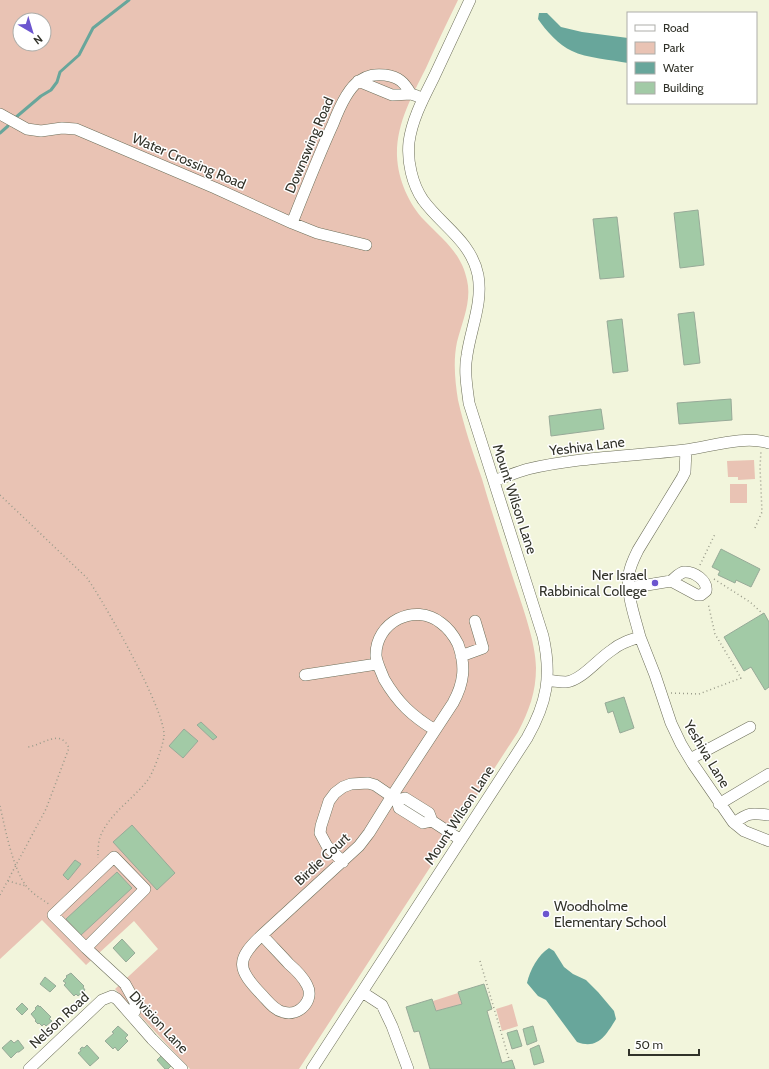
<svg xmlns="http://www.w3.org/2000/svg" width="769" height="1069" viewBox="0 0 769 1069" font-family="Cabin,sans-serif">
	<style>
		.green { fill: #e9c3b4; fill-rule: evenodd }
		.water { fill: #68a69b }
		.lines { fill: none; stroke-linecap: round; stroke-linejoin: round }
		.stream { stroke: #68a69b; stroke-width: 3 }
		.building { fill: #a2caa6; stroke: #97aa98 }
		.minor-casing { stroke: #6d6f5a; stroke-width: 12 }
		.path { stroke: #999b8a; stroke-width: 1.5; stroke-dasharray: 1 3; stroke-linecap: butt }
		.minor { stroke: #fff; stroke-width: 11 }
		.poi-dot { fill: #6c55cf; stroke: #fff; stroke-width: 1.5 }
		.labels { text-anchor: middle; stroke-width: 3; stroke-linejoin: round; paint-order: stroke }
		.street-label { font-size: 14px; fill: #313229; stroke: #fff }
		.poi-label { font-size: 14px; fill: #313229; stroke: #fff; text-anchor: end }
	</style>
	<rect width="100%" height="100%" fill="#f2f5dc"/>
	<path class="green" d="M0,0H458C447,23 436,45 426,68C412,96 396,124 397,156C398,180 409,204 424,220C443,240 461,252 467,280C472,301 462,322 457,342C453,361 455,381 458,400C464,427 473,453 482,479C492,513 503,547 514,581C522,605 536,643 536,668C536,692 529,711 518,732L299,1069H190L115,989L158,949L134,921L86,965L42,920L0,959ZM20,20H44V44H20Z
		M754,460L755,479L738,480V477H728L727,461Z
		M730,484H747V503H730Z
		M458,993L462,1004L436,1011L433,1001Z
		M512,1004L518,1026L502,1031L496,1009Z"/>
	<path class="water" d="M539,13H547L561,27L582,32L628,38V63C612,60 586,58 572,51C559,45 546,31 538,19Z
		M549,948L554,951L564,967L573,974L586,980L598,992L614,1011L616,1019C606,1035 598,1050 577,1042L546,1000L538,996L527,983C530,970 538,955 549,948Z"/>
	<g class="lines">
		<path class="stream" d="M15,118L41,96L51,90L57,82L60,72L79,55L93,28L129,0
			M0,133L8,126"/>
	</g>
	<path class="building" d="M698,210L704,265L680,268L674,213Z
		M617,217L624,277L600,279L593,219Z
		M694,312L700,363L684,365L678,314Z
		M622,319L628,371L613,373L607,321Z
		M731,399L732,420L679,424L677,403Z
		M601,409L604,429L551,436L549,416Z
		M721,549L760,569L751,587L736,580L735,583L718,575L720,571L712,567Z
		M764,613L769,622V687L765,690L751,667L744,671L724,637Z
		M624,697L634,728L620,733L613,711L608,713L605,703Z
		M201,722L217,737L213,740L197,725Z
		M184,729L198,741L183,758L169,746Z
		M132,825L175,873L157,890L113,842Z
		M75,860L81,864L68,880L63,875Z
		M117,872L132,888L81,935L66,919Z
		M122,939L135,953L126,962L113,948Z
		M71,973L84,986L83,987L85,990L78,996L76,994L74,996L64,985L66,983L63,981L67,977L66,976Z
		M45,977L56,986L50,992L40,984Z
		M484,984L492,1009L487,1011L502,1063L512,1060L515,1069H430L419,1031L414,1032L406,1007L432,999L436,1011L462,1004L458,992Z
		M22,1003L28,1009L22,1015L16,1009Z
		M38,1005L39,1007L40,1006L51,1017L49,1019L52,1021L46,1026L44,1024L42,1026L39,1023L38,1024L35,1021L36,1020L31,1014L36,1009L35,1008Z
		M118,1026L128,1035L125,1038L128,1041L118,1051L115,1047L113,1049L105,1041L114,1033L112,1032Z
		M533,1026L537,1041L527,1045L523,1029Z
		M517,1030L522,1046L512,1049L507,1033Z
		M11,1040L14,1043L18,1040L24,1048L19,1052H17L11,1058L2,1048Z
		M87,1045L99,1058L90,1066L78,1053L81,1051L80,1049L82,1047L84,1048Z
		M539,1045L544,1062L534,1065L530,1049Z
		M162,1055L172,1065L168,1069H165L157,1060Z"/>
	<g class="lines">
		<g class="minor-casing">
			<path id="minor" d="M358,81L392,95L411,94L417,96
				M0,114L27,129L41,131L62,128L76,129L215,188L292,223L317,233L366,245
				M292,223C305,190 318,157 333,124C338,111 347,89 359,81C368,75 375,74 385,75C399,77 404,82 411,94
				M494,481C505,477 517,472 528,469C579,457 633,456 685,450C710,447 744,435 769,443
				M629,588L671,581L697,595H701L706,591C708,581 694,571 684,572C679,573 675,578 671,581
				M640,637L655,675L671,723L681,744L693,764L733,822L744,831L769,841
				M461,656L483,648L475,621
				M305,675L377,664
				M547,680C553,681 560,682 566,682C581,681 599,658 612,650C620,643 630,640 640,637C635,617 626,594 629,574C630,566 634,558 638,550L682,478L685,472L686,450
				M690,759L750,727
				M397,800L405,798L429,813L432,821L461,840
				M719,804L769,774
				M734,823C749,812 751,813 769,815
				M343,862L327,846L320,833L321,826L329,801L335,793L343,787L351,784L368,783L375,785L397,800L399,808L423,823L432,821
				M262,935C271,945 280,954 289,964C296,970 303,977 307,985C315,1000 299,1017 283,1012C274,1010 268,1001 262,995C237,969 235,960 262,935L359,846L369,833L392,796L453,703C464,683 466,666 458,644C454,636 448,628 441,623C415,602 375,622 376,656C377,664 381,671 384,679C398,703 412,716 435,730
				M86,948L145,889L114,857L53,915L86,948L125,984L135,1002V1011L132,1016
				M362,992L382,1005L392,1026L408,1069
				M29,1069L102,1000L112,996L117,999L152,1039L182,1069
				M312,1069L527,738C547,703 552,676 543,636L469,403C467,387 464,371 467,355C471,328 483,302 478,275C471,241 442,226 423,200C412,184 407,161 409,142C412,119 424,97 434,77C446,51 458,26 470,0"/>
		</g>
		<path class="path" d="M0,495L87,578C104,602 166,711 164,736C163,746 153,774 147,781C132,800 109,814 100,837C98,843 98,852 98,858
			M755,528L762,512L760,467L761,451
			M700,565L715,534
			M714,579L750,602L763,614
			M671,693L699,694L741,678L715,634L708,603
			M0,806C5,828 13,870 27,887C33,894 41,899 49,904
			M8,881L26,886
			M0,895L46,809L69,748C60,728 43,745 28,747
			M480,961L509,1059"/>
		<use href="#minor" class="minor"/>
	</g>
	<g class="poi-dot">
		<circle cx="655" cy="583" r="4"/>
		<circle cx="546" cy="914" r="4"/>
	</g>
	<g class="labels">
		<g class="street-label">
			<text transform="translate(309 145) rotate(-67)" y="5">Downswing Road</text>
			<text transform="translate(189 161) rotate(23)" y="5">Water Crossing Road</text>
			<text transform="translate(587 446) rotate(-7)" y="5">Yeshiva Lane</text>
			<text transform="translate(515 499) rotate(72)" y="5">Mount Wilson Lane</text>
			<text transform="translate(707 754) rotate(59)" y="5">Yeshiva Lane</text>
			<text transform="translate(459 815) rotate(-57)" y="5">Mount Wilson Lane</text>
			<text transform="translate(322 859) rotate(-43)" y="5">Birdie Court</text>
			<text transform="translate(59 1020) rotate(-43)" y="5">Nelson Road</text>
			<text transform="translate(159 1022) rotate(47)" y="5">Division Lane</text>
		</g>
		<g class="poi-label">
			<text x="647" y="580">Ner Israel<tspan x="647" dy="16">Rabbinical College</tspan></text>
			<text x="554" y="911" text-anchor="start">Woodholme<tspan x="554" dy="16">Elementary School</tspan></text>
		</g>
	</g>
	<rect x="627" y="12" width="130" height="92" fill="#ffffff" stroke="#adada9"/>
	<rect x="635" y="25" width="20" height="6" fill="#ffffff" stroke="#adada9"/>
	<text x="663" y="32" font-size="12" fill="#313229">Road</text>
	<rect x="635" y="42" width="20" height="12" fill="#e9c3b4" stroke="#adada9"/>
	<text x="663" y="52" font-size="12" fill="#313229">Park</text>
	<rect x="635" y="62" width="20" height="12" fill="#68a69b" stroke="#adada9"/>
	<text x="663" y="72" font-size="12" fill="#313229">Water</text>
	<rect x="635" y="82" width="20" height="12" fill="#a2caa6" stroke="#adada9"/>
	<text x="663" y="92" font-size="12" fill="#313229">Building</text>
	<g transform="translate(32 32) rotate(142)"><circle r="19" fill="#ffffff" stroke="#adada9"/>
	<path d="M0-3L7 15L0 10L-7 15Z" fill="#6c55cf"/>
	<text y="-6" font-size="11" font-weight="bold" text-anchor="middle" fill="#313229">N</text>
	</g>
	<path d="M629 1049v6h70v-6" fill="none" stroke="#313229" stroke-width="2"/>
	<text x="635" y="1049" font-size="12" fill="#313229" stroke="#ffffff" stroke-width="3" paint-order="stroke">50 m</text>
</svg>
